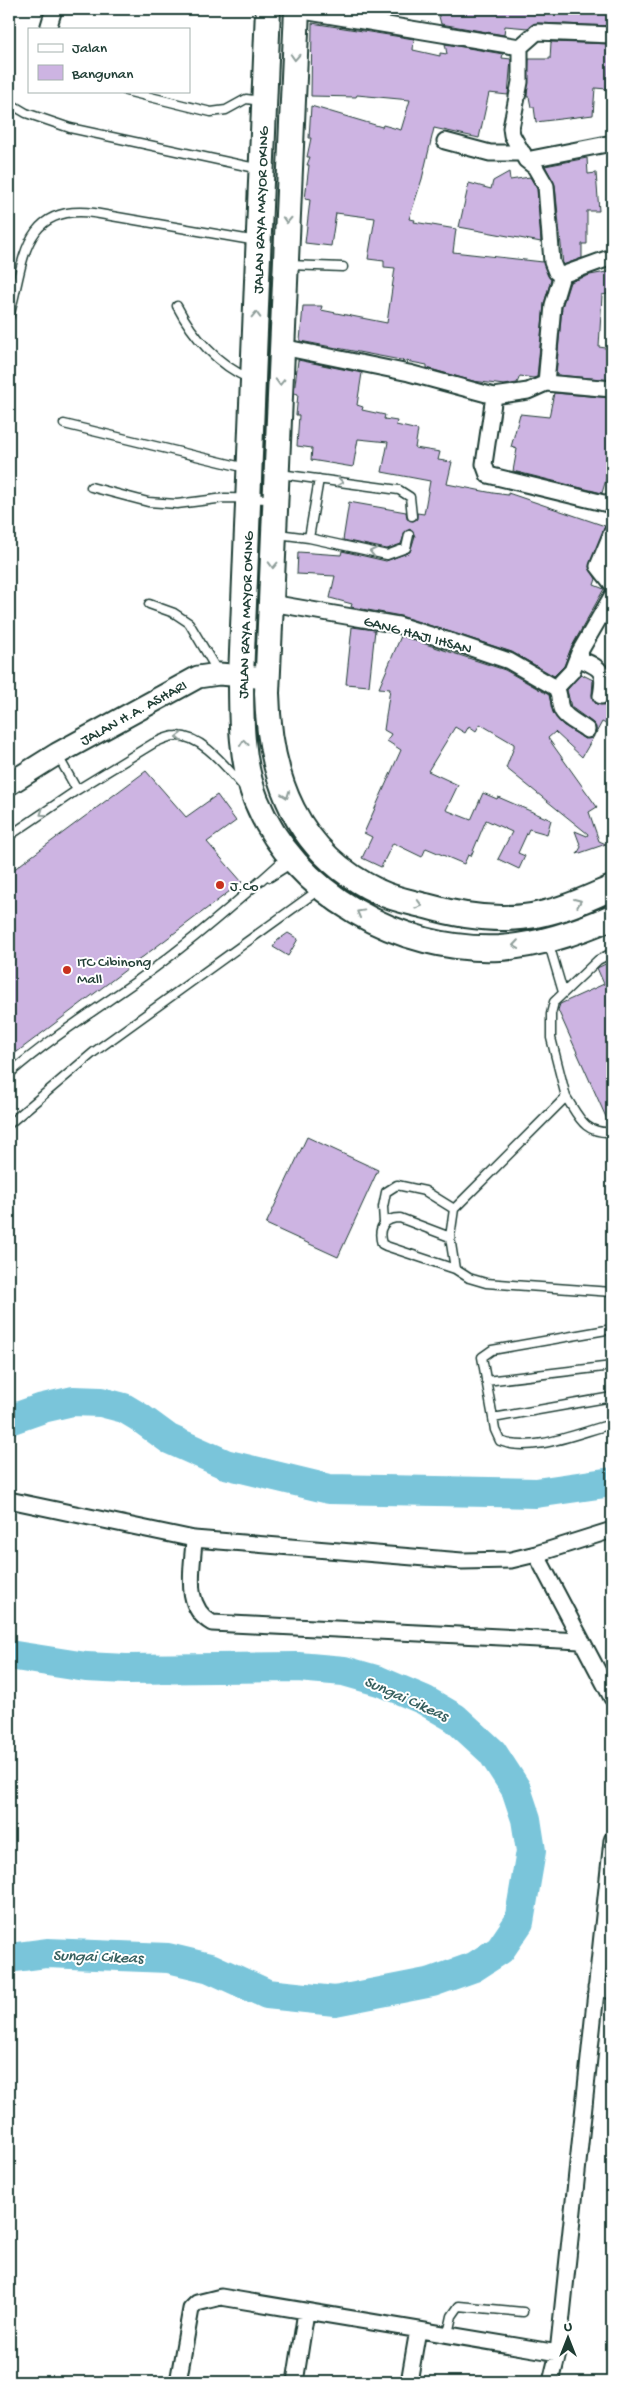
<svg xmlns="http://www.w3.org/2000/svg" width="621" height="2391" viewBox="0 0 621 2391" font-family="'Gochi Hand',sans-serif">
	<style>
		.lines { fill: none; stroke-linecap: round; stroke-linejoin: round }
		.river { stroke: #7ac5da; stroke-width: 30 }
		.building { fill: #cdb4e2; stroke: #1f3d34 }
		.lane-casing { stroke: #1f3d34; stroke-width: 11 }
		.street-casing { stroke: #1f3d34; stroke-width: 19 }
		.secondary-casing { stroke: #1f3d34; stroke-width: 25 }
		.primary-casing { stroke: #1f3d34; stroke-width: 28 }
		.lane { stroke: #fff; stroke-width: 8 }
		.street { stroke: #fff; stroke-width: 15 }
		.secondary { stroke: #fff; stroke-width: 21 }
		.primary { stroke: #fff; stroke-width: 24 }
		.oneway { stroke: #8f9e9a }
		.poi-dot { fill: #c8321e; stroke: #fff; stroke-width: 2 }
		.labels { text-anchor: middle; stroke-width: 4; stroke-linejoin: round; paint-order: stroke }
		.street-label { font-size: 15px; fill: #1f3d34; stroke: #fff }
		.poi-label { font-size: 15px; fill: #1f3d34; stroke: #fff; text-anchor: start }
		.water-label { font-size: 16px; font-style: italic; fill: #365f5e; stroke: #fff }
	</style>
	<rect width="100%" height="100%" fill="#fff"/>
	<filter id="ink" filterUnits="userSpaceOnUse"><feTurbulence type="fractalNoise" baseFrequency=".02" numOctaves="2"/><feDisplacementMap in="SourceGraphic" scale="10" xChannelSelector="R" yChannelSelector="G"/><feConvolveMatrix kernelMatrix="1 2 1 2 8 2 1 2 1" color-interpolation-filters="sRGB"/></filter>
	<g filter="url(#ink)">
		<g class="lines">
			<path class="river" d="M9,1420L43,1408L73,1401L101,1402L124,1408L139,1417L169,1439L225,1464L329,1489L536,1493L612,1482
				M9,1655L86,1667L126,1669L298,1667L344,1671L379,1681L424,1700L455,1718L492,1752L516,1789L526,1819L531,1851L519,1922L500,1950L474,1967L432,1982L335,2001L267,1994L210,1968L168,1958L47,1953L9,1958"/>
		</g>
		<path class="building" d="M437,9H571L612,12V26L537,23L528,28L505,26L504,35L441,24Z
			M312,23L414,39L413,50L440,56V53L447,54L445,44L503,54L502,58L511,59L508,95L489,93L479,138L434,128L422,179L409,219L415,220L414,222L456,229L453,252L543,262L551,280L544,304L537,377L533,378L520,376L517,383L504,385L473,381L427,368V365L300,341L303,306H322L321,310L387,323L395,268L384,267V261L368,259L375,218L336,213L331,246L305,243L310,200L305,199L309,165H307L310,157H307L311,138H309L311,106L382,127L383,125L401,130L410,100L357,95L356,97L311,96Z
			M551,42L612,44V60L610,61L607,89L595,88L593,115L536,122L534,107H531L529,97H527L529,59H550Z
			M587,158L588,174L596,173L599,211H587V244H582V258L563,265L555,185L545,166Z
			M509,172L510,180L530,177L537,189L541,242L459,227L469,183L491,189L493,181Z
			M612,271V293L602,295L599,347L612,349V380L556,375L562,307L570,282L590,275Z
			M298,360L362,373L357,405L363,407L362,410L385,415L384,419L397,421L396,425L418,430L415,448L440,452L438,460L452,462L447,484L493,493L508,495V493L605,526L589,567L596,579L594,585L604,589L571,648L564,666L554,676L512,652L401,616L351,607L352,604L330,598L335,576L297,574L298,552L341,555L342,551L386,561L410,552L415,536L410,529L405,532L401,544L387,549L343,540L349,502L406,512L407,519L413,521L417,519V513L424,514L430,481L382,472L388,442L358,439L353,467L311,460L312,448L297,446L299,415H296L298,394L294,393Z
			M554,393L612,398V460L602,493L513,471L517,449L511,447L520,414L549,417Z
			M352,627L375,630L369,686L346,684Z
			M401,636L505,670L549,695L553,712L563,725L585,739L594,736L582,757L555,732L548,738L597,807L589,812L599,841L606,844L577,854L581,847L575,831L587,836L588,834L506,768L514,747V744L480,724L476,731L469,726L465,733L455,727L428,771L458,785L446,810L471,820L483,793L497,799L498,797L551,820L547,834L529,829L518,853L525,856L519,869L498,859L512,832L486,820L471,856L468,855L464,864L426,848L422,857L393,843L381,867L362,858L372,837L364,833L401,750L387,741L391,734L384,730L390,689L379,688Z
			M581,674L593,680L592,695L596,704L604,705L608,702L612,690V727L602,722L596,733V727L593,723L571,707L567,690Z
			M146,771L186,817L217,795L236,821L207,842L242,882L9,1058V873Z
			M288,933L298,939L288,956L273,947L278,940Z
			M612,961V1126H610L558,1010L560,1004L604,984L597,968Z
			M307,1137L378,1170L338,1257L266,1224Z"/>
		<g class="lines">
			<g class="lane-casing">
				<path id="lane" d="M126,91L211,112L226,110L246,99L262,101
					M9,103L26,113L70,128L260,169
					M289,265L343,267
					M177,306C193,337 218,365 250,379
					M9,317C24,266 20,203 94,213L257,241
					M64,424L246,468
					M280,474L399,490L410,497L412,516
					M91,487L148,502L177,504L225,498L273,499
					M278,534L309,538L387,555L406,548L409,535
					M309,538L319,479
					M149,604L174,613L189,623L218,672
					M58,756L77,790
					M9,836L77,790L154,743C161,740 168,736 176,736C203,735 227,769 244,787
					M270,877L292,863
					M548,941L563,992
					M612,953L598,960L554,1002L551,1014V1038L566,1097L454,1209L450,1237L455,1269L469,1278L486,1283L612,1292
					M9,1074C49,1039 94,1011 138,980C189,944 242,898 288,856
					M566,1097C579,1117 584,1134 612,1132
					M9,1124L94,1052L320,889
					M384,1223L383,1207L386,1192L397,1185L425,1191L454,1209
					M450,1237L400,1218C384,1218 377,1228 382,1244L386,1246L455,1269
					M612,1329L492,1350L482,1357L493,1418L612,1397
					M486,1381L612,1366
					M493,1418L495,1430L500,1441C532,1454 580,1432 612,1424
					M448,2334L452,2316L459,2306L523,2312"/>
			</g>
			<g class="street-casing">
				<path id="street" d="M297,10L520,47
					M48,29L54,9
					M520,47V82L511,128L512,135L526,160L535,167L546,186L552,262L556,272L562,275L612,257
					M520,47L537,32L612,35
					M445,141L490,153H523
					M526,160L612,143
					M282,347L409,373L494,396L528,391L546,383L612,389
					M546,383L553,305L562,275
					M494,396L484,464L488,475L612,505
					M612,532L598,566L612,584
					M271,603L398,625L459,644L509,661L556,688C561,696 558,701 561,708C564,718 580,724 587,730
					M577,658C601,668 606,670 601,696
					M556,688L572,671L579,653L612,596
					M9,1500L194,1539L462,1561L511,1560L536,1554L612,1530
					M194,1539C193,1568 182,1606 212,1623L581,1641
					M536,1554L612,1698
					M596,1988L612,1991
					M178,2382L191,2309L197,2303L221,2297L558,2353
					M295,2382L306,2312
					M409,2382L418,2330
					M551,2382L558,2353L612,1840"/>
			</g>
			<g class="secondary-casing">
				<path id="secondary" d="M9,784L57,754L198,677L219,674L268,678"/>
			</g>
			<g class="primary-casing">
				<path id="primary" d="M268,9L241,677C241,718 241,762 256,800C294,894 401,953 500,948C540,945 576,933 612,917
					M297,9L267,693C269,778 296,853 379,892C393,899 410,902 426,906C464,917 506,923 545,913C569,908 590,897 612,888"/>
			</g>
			<use href="#lane" class="lane"/>
			<use href="#street" class="street"/>
			<use href="#secondary" class="secondary"/>
			<use href="#primary" class="primary"/>
		</g>
		<defs><path id="oneway-chevron" d="M-2-3.5L2.5 0L-2 3.5" fill="none" stroke-width="1.6" stroke-linecap="round" stroke-linejoin="round" transform="scale(1.25)"/></defs>
		<g class="oneway">
			<use href="#oneway-chevron" transform="translate(295 57) rotate(93)"/>
			<use href="#oneway-chevron" transform="translate(287 220) rotate(93)"/>
			<use href="#oneway-chevron" transform="translate(256 315) rotate(-88)"/>
			<use href="#oneway-chevron" transform="translate(280 382) rotate(92)"/>
			<use href="#oneway-chevron" transform="translate(340 482) rotate(8)"/>
			<use href="#oneway-chevron" transform="translate(373 552) rotate(-168)"/>
			<use href="#oneway-chevron" transform="translate(273 565) rotate(92)"/>
			<use href="#oneway-chevron" transform="translate(179 737) rotate(-179)"/>
			<use href="#oneway-chevron" transform="translate(244 743) rotate(-96)"/>
			<use href="#oneway-chevron" transform="translate(286 795) rotate(69)"/>
			<use href="#oneway-chevron" transform="translate(43 813) rotate(146)"/>
			<use href="#oneway-chevron" transform="translate(578 902) rotate(-23)"/>
			<use href="#oneway-chevron" transform="translate(419 905) rotate(16)"/>
			<use href="#oneway-chevron" transform="translate(360 913) rotate(-151)"/>
			<use href="#oneway-chevron" transform="translate(516 945) rotate(172)"/>
		</g>
	</g>
	<g class="poi-dot">
		<circle cx="220" cy="885" r="5"/>
		<circle cx="67" cy="970" r="5"/>
	</g>
	<g class="labels">
		<g class="street-label">
			<text transform="translate(260 210) rotate(-88)" y="5">JALAN RAYA MAYOR OKING</text>
			<text transform="translate(245 615) rotate(-88)" y="5">JALAN RAYA MAYOR OKING</text>
			<text transform="translate(418 634) rotate(15)" y="5">GANG HAJI IHSAN</text>
			<text transform="translate(133 712) rotate(-29)" y="5">JALAN H.A. ASHARI</text>
		</g>
		<g class="poi-label">
			<text x="230" y="890">J.Co</text>
			<text x="77" y="966">ITC Cibinong<tspan x="77" dy="17">Mall</tspan></text>
		</g>
		<g class="water-label">
			<text transform="translate(407 1697) rotate(24)" y="6">Sungai Cikeas</text>
			<text transform="translate(98 1955) rotate(2)" y="6">Sungai Cikeas</text>
		</g>
	</g>
	<rect width="621" height="2391" fill="none" stroke="#fff" stroke-width="30"/>
	<rect x="15" y="15" width="591" height="2361" fill="none" stroke="#1f3d34" stroke-width="2" filter="url(#ink)"/>
	<rect x="28" y="28" width="162" height="65" fill="#ffffff" stroke="#a5b1ae"/>
	<rect x="38" y="44" width="25" height="8" fill="#ffffff" stroke="#a5b1ae"/>
	<text x="72" y="52" font-size="15" fill="#1f3d34">Jalan</text>
	<rect x="38" y="65" width="25" height="15" fill="#cdb4e2" stroke="#a5b1ae"/>
	<text x="72" y="78" font-size="15" fill="#1f3d34">Bangunan</text>
	<g transform="translate(568 2338)" stroke="#ffffff" stroke-width="4" paint-order="stroke">
	<path d="M0-4L9 19L0 12L-9 19Z" fill="#1f3d34"/>
	<text y="-8" font-size="14" font-weight="bold" text-anchor="middle" fill="#1f3d34">U</text>
	</g>
</svg>
